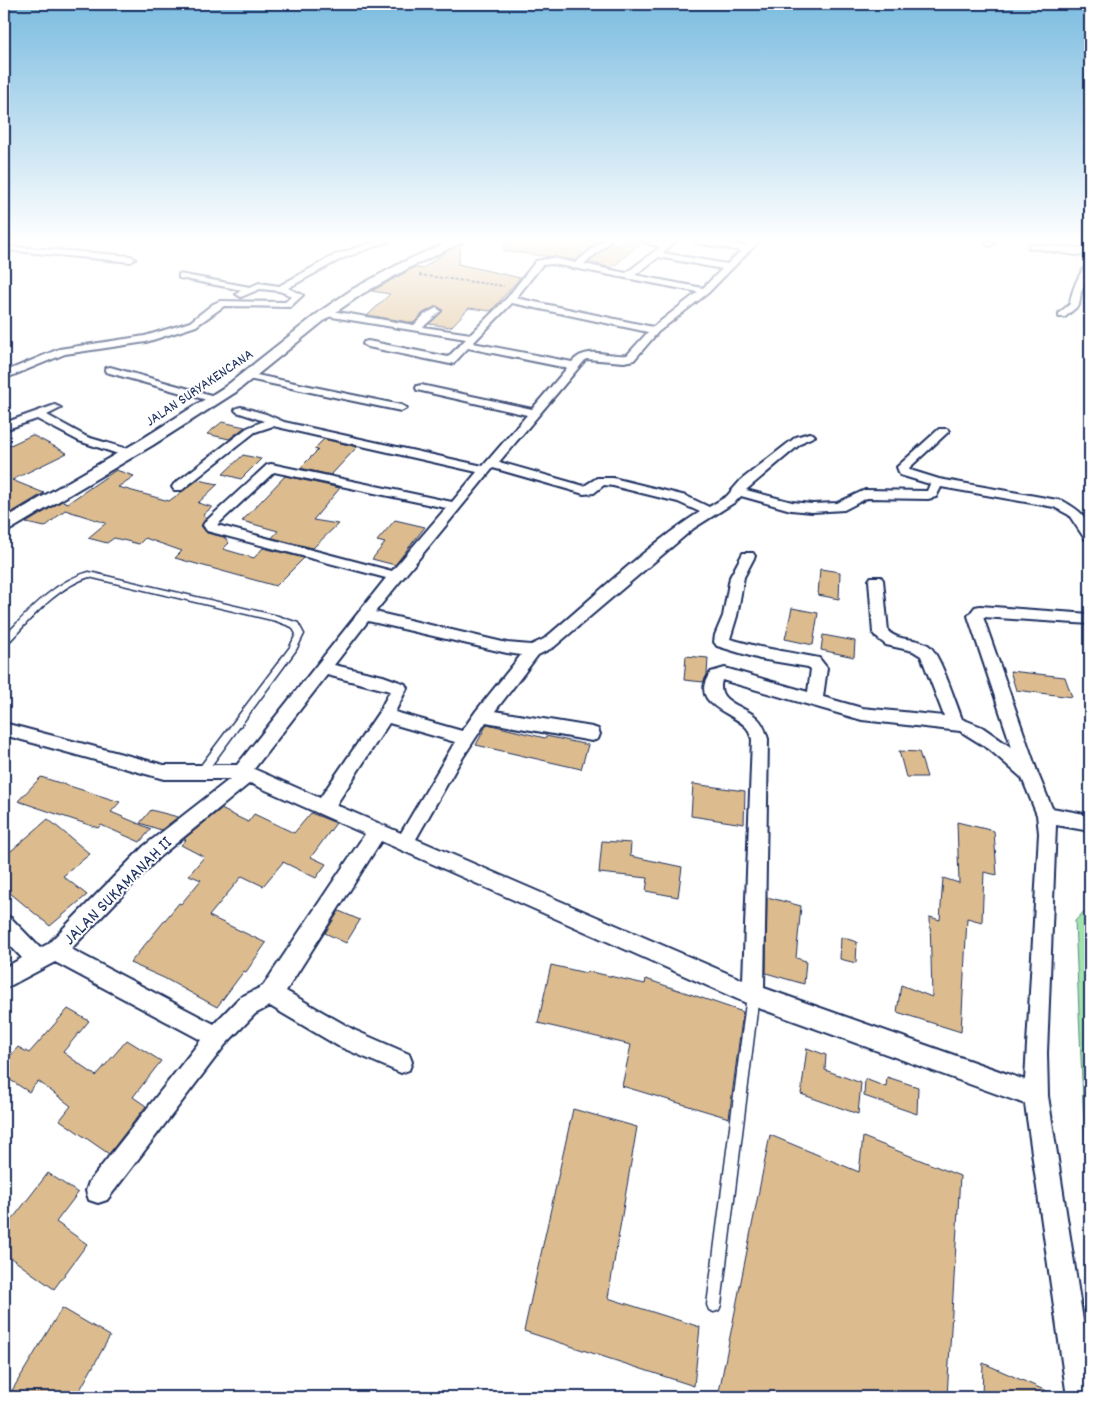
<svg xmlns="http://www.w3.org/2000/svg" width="1094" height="1401" viewBox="0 0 1094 1401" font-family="Dekko,sans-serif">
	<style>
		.green { fill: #a1e3ad; stroke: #5e8986 }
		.building { fill: #dcbc8f; stroke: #1b2f5e }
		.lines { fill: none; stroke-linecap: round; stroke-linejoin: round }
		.service-casing { stroke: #1b2f5e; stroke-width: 3 }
		.minor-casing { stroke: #1b2f5e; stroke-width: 4 }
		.tertiary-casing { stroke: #1b2f5e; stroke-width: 4 }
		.path { stroke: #1b2f5e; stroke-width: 2; stroke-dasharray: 3 2; stroke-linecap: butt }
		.service { fill: #fff; fill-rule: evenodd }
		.minor { fill: #fff; fill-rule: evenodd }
		.tertiary { fill: #fff; fill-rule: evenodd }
		.labels { text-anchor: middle; stroke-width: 4; stroke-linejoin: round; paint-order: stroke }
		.far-street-label { font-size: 15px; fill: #1b2f5e; stroke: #fff }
		.street-label { font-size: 18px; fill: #1b2f5e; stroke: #fff }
	</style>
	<rect width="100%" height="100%" fill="#fff"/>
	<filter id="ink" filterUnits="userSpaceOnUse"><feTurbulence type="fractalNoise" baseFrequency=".02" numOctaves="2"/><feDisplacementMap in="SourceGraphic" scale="10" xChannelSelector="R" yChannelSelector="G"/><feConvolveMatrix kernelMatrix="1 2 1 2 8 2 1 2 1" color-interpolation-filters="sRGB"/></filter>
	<g filter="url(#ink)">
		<path class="green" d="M1090,905V1206L1084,1126L1075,921Z"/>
		<path class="building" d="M504,241H569L578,243L582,241L598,242L576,260L504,251Z
			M623,241L641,242L612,268L589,262L610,244L616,246Z
			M461,244L458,264L520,278L491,311L469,308L451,327L429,324L442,312V309L437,306L423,313L414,323L368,315L390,294L372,291L415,267L422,269L445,252Z
			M222,422L245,427L229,439L207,434Z
			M32,435L67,453L12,480L44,493L4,517V448Z
			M324,439L357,447L331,475L300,468L318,450L314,449Z
			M243,455L261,459L241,479L223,474Z
			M116,470L134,476L118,487L169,501L198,480L218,484L198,503L212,507L203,515L206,519L201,526L207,533L224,537L229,543L223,549L254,558L263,548L304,558L276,586L175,558L182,551L145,538L139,544L114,538L107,543L88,538L106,523L65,510L45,527L26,523L62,501L68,503Z
			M285,476L340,488L313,520L338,524L313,548L272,538L278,531L242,521Z
			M395,520L425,527L395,565L372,559L385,543L377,541Z
			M820,569L840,572L839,599L818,595Z
			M792,608L818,613L813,645L785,639Z
			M823,635L855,641L854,657L821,650Z
			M686,656L708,658L707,675L703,682L684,680Z
			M1010,671L1065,677L1072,697L1016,690Z
			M487,724L545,738L546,736L588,745L581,769L476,745Z
			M899,751L919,752L927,777H906Z
			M41,777L120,802L111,812L151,829L140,842L101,825L98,828L18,801Z
			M693,784L745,791L744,824L691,816Z
			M221,809L248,822L254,814L294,833L311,813L336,823L311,857L326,864L316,878L283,862L263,886L242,876L209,916L266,943L246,972L244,971L217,1007L164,978L130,963L179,903L181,904L201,880L189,875L204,857L181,845L186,840L184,839Z
			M151,810L178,817L161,830L140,823Z
			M48,819L90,854L63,876L87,895L50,926L4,888V857Z
			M957,822L994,831L997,875L984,872L982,922L967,918L961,1032L897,1012L901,985L932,997L930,917L940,920L943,878L959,883Z
			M602,841L631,843L630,856L682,867L678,897L646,891L648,878L599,873Z
			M767,897L801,906L796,958L806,961L804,984L766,973Z
			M339,911L360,920L346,943L325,933Z
			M841,937L857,942L856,963L840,959Z
			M551,965L586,973L587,971L645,984L646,979L743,1012L729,1118L622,1086L631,1045L538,1023Z
			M68,1009L89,1021L63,1052L96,1076L127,1040L161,1061L133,1097L146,1106L109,1154L60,1120L71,1106L38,1081L29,1092L4,1076V1063L18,1047L29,1053Z
			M807,1048L826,1055L825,1070L861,1083L858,1114L801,1094Z
			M887,1077L918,1087L917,1114L864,1096L865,1079L886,1087Z
			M573,1109L637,1127L608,1298L700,1327L694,1386L524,1331Z
			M770,1135L859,1172L863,1137L960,1176L947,1397H718Z
			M48,1173L78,1193L56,1222L87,1244L54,1289L4,1253V1230Z
			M62,1308L110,1336L76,1397H8Z
			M983,1363L1060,1397H982Z"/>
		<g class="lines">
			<g class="service-casing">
				<path id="service" d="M89,572L278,616L298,623L304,634L296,650L205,774L202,775L199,774L197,771L199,768L290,647L296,634L292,627L276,621L89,577C55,588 31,619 7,644L4,645V637C29,611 53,582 89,572Z
					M753,989L757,991L759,995L721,1305L719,1310L714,1312L709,1310L707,1305L747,995L749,991Z"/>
			</g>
			<g class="minor-casing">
				<path id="minor" d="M377,241H389L341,259L288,288L303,295L290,307L224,306L196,326L187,329L146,342L65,354L4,379V372L59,349L145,336L181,325L190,322L213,304L220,301L285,302L292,296L279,291L260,289L241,297L236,294L242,290L179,278V274L250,287L259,283L279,286L335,255Z
					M602,241H611L584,264L626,273L660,247L642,241L664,243L666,241H675L663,253L727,264L741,251L697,243L693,241H712L745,246L750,241H759L708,293L658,332L634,360L624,362L586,359L499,462L584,486L597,478H613L686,496L709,507L727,496L741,480L796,437L809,433L813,434L815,436L804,441L746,490L792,502L812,504L837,503L865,490L927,491L930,484L900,475L897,467L939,429H947L949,431L947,433L909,468L910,470L939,479L1063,501C1081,511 1090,518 1090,540L1085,539L1069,515L1054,507L941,487L936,497L928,499L867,498L844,510L812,512L791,510L741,496L735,502L694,528L554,647L538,655L495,711L592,727L598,729L600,734L598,739L592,741L486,722L458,765L416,839L743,980L752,739C750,735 749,731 747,728C732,711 687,705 711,672L725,668L808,692L811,669L808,667L760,659L717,646L714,642L715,635L723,616L730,577L743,553H753L755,556L744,577L737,616L730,639L760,647L819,658L827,668L823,697L862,708L944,716L921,656L913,651L886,645L876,637L873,633L869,580L871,577H881L883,580L888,631C899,642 916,637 928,645C939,651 956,704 962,719L982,727L1012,748L968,616L975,607L980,606L1090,614V624L983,617L1038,774L1052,808L1090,815V831L1056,825L1047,1053L1048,1096L1090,1365V1397H1067L1025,1104L753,1006L381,841L286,991L354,1030L409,1054L412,1062L409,1070L401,1073L338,1046L270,1006L255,1014L225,1045L107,1200L98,1203L89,1200L86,1191L89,1182L201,1040L55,962L4,989V968L22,958L4,939V916L11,918L40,948L48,944L144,846L230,779H164L4,735V723L164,765H237L386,578L207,531L203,525L205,522L267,465L271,464L452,502L477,472L273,426L255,432L182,490H174L172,487L174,484L247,428L264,421L237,412L235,410L237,408L241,407L266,414L284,422L483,466L527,415L417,390L416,388L417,386L421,385L532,409L567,368L468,348L454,363L450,364L368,347L363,344L364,342L368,341L448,357L466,339L326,316L321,313L326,310L414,325L424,315L436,308L441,311L423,327L471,334L507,298L536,261L553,258L575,263ZM659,257L722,269L703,288L635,275ZM553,264L698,292L653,327L516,298L542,265ZM512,303L648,332L627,355C607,357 587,345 572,362L473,343ZM493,468L584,494L594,493L604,485L613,486L678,502L700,512C646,546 593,598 544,639L531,645L507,643L375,612ZM274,472L446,508L392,571L217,525ZM368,621L507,653L521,655L476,711L462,731L395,712L407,688L405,684L383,676L334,665ZM327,675L390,691L379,712L320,798L254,769ZM722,680L862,720L960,731L989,749L1022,778L1037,815L1039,833L1025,1080L764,988L768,739C766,732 763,723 757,718C744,705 715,703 722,680ZM389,723L455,742L401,833L336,805ZM250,783L365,834L263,986L239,998L214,1024L71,949L158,858Z
					M988,241H997L990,246L986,244Z
					M1029,244L1090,249V254L1076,255L1032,248H1029Z
					M4,246L131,256L135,259L131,262L4,250Z
					M1090,263V274L1081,292L1079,305L1065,317H1059V313L1070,304C1071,293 1080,268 1090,263Z
					M110,367L218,397L219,399L214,402L106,372L105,370L106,368Z
					M247,373L401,405L407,408L401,411L243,378L242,376Z
					M55,405L61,408L47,415L87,437L131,450L133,453L127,457L79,441L37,419L4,430V423Z"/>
			</g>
			<g class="tertiary-casing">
				<path id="tertiary" d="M450,241H464L411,267L362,294L330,316L236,392L153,445L10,530L4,531V519L142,439L226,386L322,310L353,289L403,262Z"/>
			</g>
			<path class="path" d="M419,275L504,286"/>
			<use href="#service" class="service"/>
			<use href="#minor" class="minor"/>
			<use href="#tertiary" class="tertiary"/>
		</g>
	</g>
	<linearGradient id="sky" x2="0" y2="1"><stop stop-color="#7bbce0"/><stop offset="0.55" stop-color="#fff"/><stop offset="1" stop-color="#fff" stop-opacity="0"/></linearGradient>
	<rect width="1094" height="437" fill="url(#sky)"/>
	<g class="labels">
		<g class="far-street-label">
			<text transform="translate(199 387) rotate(-34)" y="5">JALAN SURYAKENCANA</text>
		</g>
		<g class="street-label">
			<text transform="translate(117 890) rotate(-45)" y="6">JALAN SUKAMANAH II</text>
		</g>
	</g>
	<rect width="1094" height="1401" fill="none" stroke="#fff" stroke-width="20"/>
	<rect x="10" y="10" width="1074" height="1381" fill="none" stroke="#1b2f5e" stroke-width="2" filter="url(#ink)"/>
</svg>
